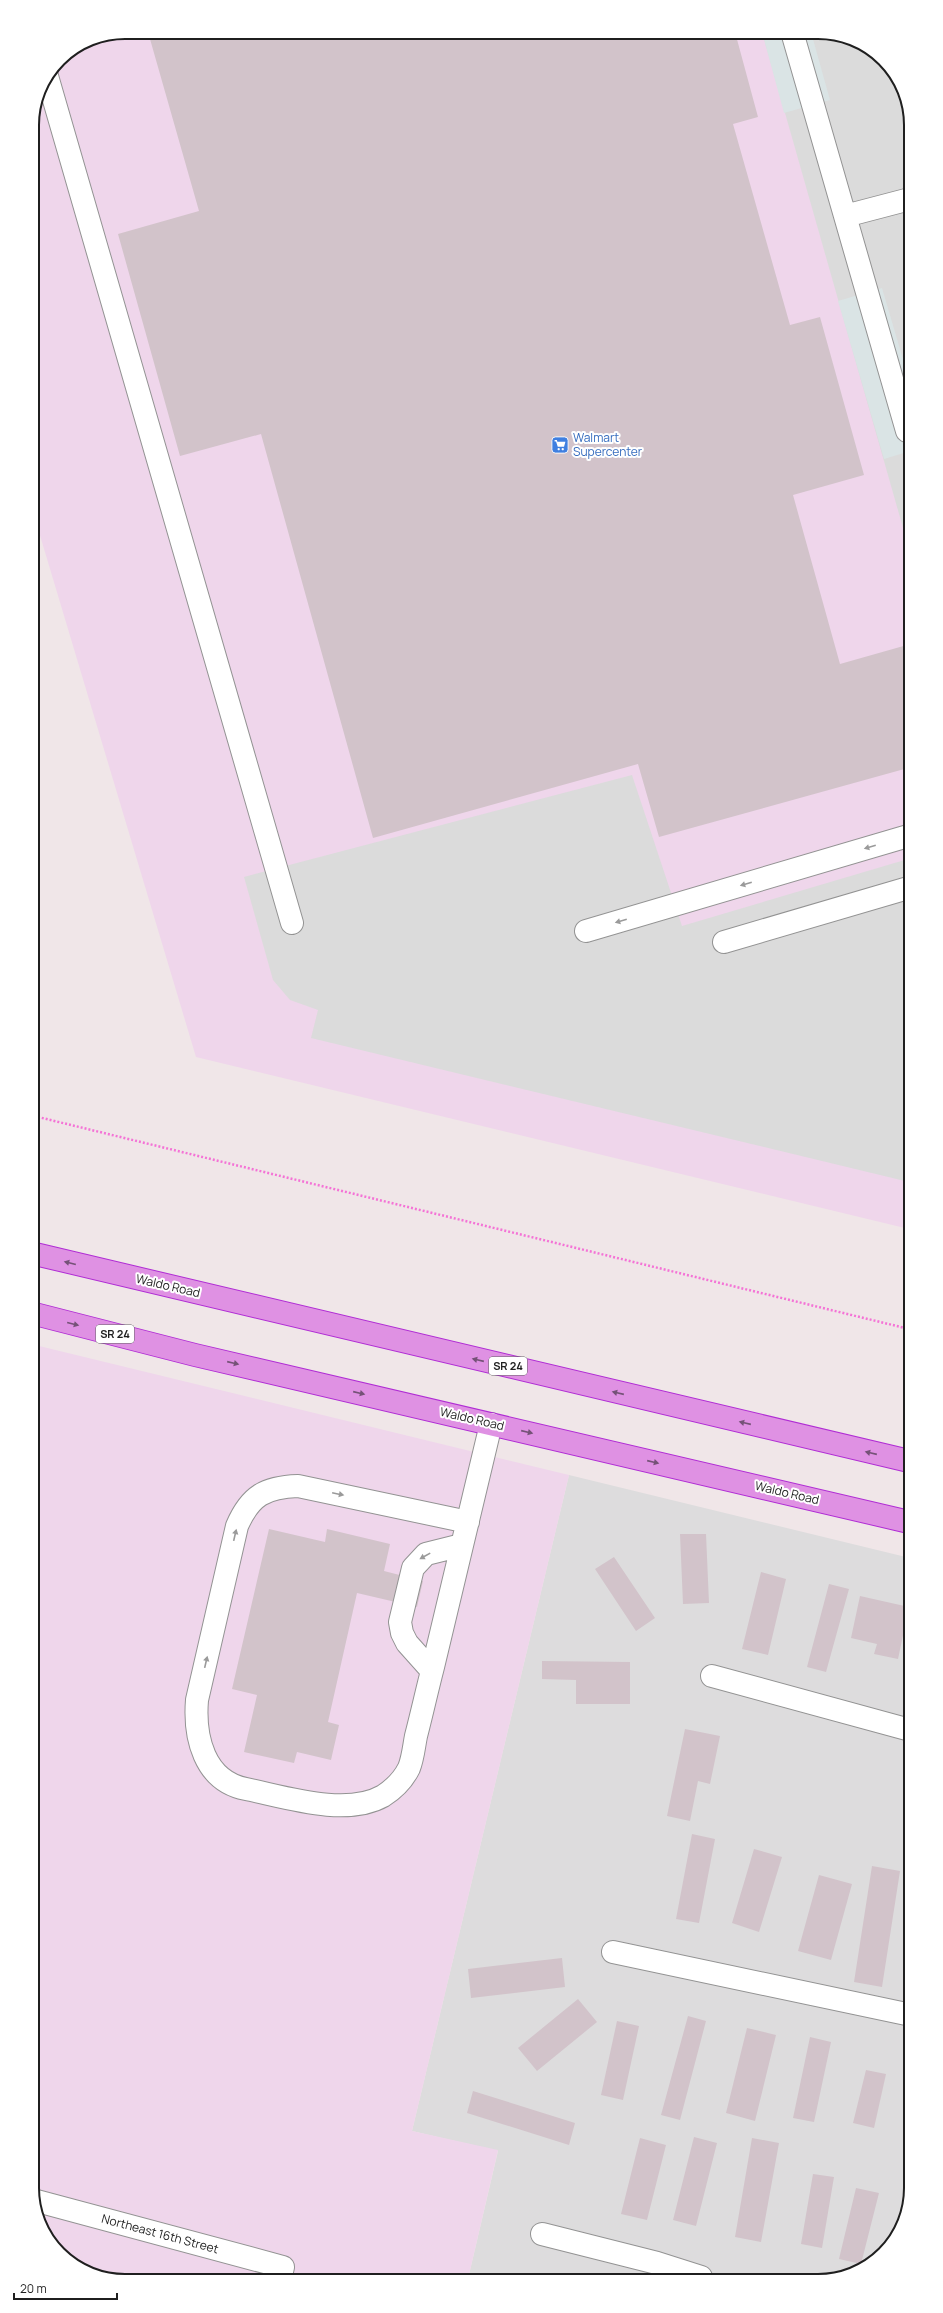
<svg xmlns="http://www.w3.org/2000/svg" width="943" height="2313" viewBox="0 0 943 2313" font-family="Manrope,sans-serif">
	<style>
		.residential { fill: #dddcdd }
		.commercial { fill: #efd6eb }
		.parking { fill: #dbdbdb }
		.plaza { fill: #dae4e5 }
		.building { fill: #d2c3ca }
		.lines { fill: none; stroke-linecap: round; stroke-linejoin: round }
		.minor-casing { stroke: #939393; stroke-width: 24 }
		.highway-casing { stroke: #b02dd4; stroke-width: 24 }
		.path { stroke: #f473d6; stroke-width: 2.5; stroke-dasharray: 2 2; stroke-linecap: butt }
		.minor { stroke: #fff; stroke-width: 22 }
		.highway { stroke: #df91e3; stroke-width: 22 }
		.oneway { fill: #9a9a9a }
		.oneway2 { fill: #755277 }
		.labels { text-anchor: middle; stroke-width: 4; stroke-linejoin: round; paint-order: stroke }
		.shield { fill: #fff; stroke: #626262; stroke-width: 1 }
		.shield-label { font-size: 11px; font-weight: bold; fill: #1f1f1f }
		.shop-label { font-size: 12px; fill: #366cbe; stroke: #fff; text-anchor: start }
		.street-label { font-size: 12px; fill: #1f1f1f; stroke: #fff }
		.rim { fill: none; stroke: #1f1f1f; stroke-width: 2 }
	</style>
	<rect width="100%" height="100%" fill="#f0e6e8"/>
	<path class="residential" d="M569,1475L910,1558L911,2188L892,2244L847,2276L468,2279L498,2151L412,2131Z"/>
	<path class="commercial" d="M126,32H824L875,51L906,96L909,1229L196,1057L33,512L32,120L42,84L60,59L90,39Z
		M35,1345L569,1475L412,2131L498,2150L468,2279L119,2281L68,2262L37,2217Z"/>
	<path class="parking" d="M762,32H824L875,51L906,96L907,542Z
		M632,775L682,926L908,859L909,1182L311,1038L318,1010L290,1000L273,980L244,877Z"/>
	<path class="plaza" d="M762,32H811L830,100L784,113Z
		M882,288L907,373V452L884,459L838,301Z"/>
	<path class="building" d="M148,32H735L758,117L733,124L790,325L820,317L864,475L793,495L840,664L907,645L908,768L659,837L638,764L373,838L261,434L180,456L118,234L199,211Z
		M269,1529L325,1542L327,1529L390,1544L384,1571L423,1581L417,1607L357,1593L328,1722L339,1725L331,1760L297,1752L294,1763L244,1752L257,1695L232,1689Z
		M680,1534H706L709,1603L683,1604Z
		M614,1557L655,1618L636,1631L595,1569Z
		M761,1572L786,1579L768,1655L742,1649Z
		M829,1584L849,1589L826,1672L807,1667Z
		M860,1596L909,1607L898,1659L874,1654L877,1644L851,1638Z
		M542,1661L630,1662V1704H576V1680L542,1679Z
		M685,1729L720,1736L710,1784L698,1781L690,1821L667,1816Z
		M692,1834L715,1839L699,1923L676,1919Z
		M754,1849L782,1857L759,1932L732,1923Z
		M872,1866L900,1871L882,1987L854,1982Z
		M819,1875L852,1884L831,1960L798,1951Z
		M562,1958L565,1987L471,1998L468,1969Z
		M578,1999L597,2022L537,2071L518,2048Z
		M688,2016L706,2021L680,2120L661,2115Z
		M617,2021L639,2026L623,2100L601,2095Z
		M747,2028L776,2035L755,2121L726,2113Z
		M810,2037L831,2042L814,2122L793,2118Z
		M866,2070L886,2074L874,2128L853,2123Z
		M473,2091L575,2123L569,2145L467,2113Z
		M694,2137L717,2143L696,2226L673,2220Z
		M640,2138L666,2145L647,2220L621,2214Z
		M752,2138L779,2143L761,2242L735,2237Z
		M813,2174L834,2177L822,2248L801,2244Z
		M856,2188L879,2193L861,2264L839,2259Z
		M907,2192L909,2193L902,2214H901Z
		M510,2273L529,2278H508Z"/>
	<g class="lines">
		<g class="minor-casing">
			<path id="minor" d="M792,32L907,431
				M47,76L292,923
				M845,216L906,200
				M586,931L908,836
				M724,942L908,888
				M468,1522L298,1486C265,1487 250,1496 237,1526L197,1700C194,1737 204,1781 246,1789C285,1797 346,1817 383,1796C394,1789 403,1780 409,1768C413,1758 414,1746 416,1736C422,1713 427,1690 433,1667C452,1586 472,1505 491,1424
				M432,1671L407,1643L402,1633L400,1622L413,1568L426,1554L462,1545
				M712,1676L910,1730
				M613,1952L911,2015
				M37,2201L283,2267L280,2280
				M542,2234L657,2263L701,2277"/>
		</g>
		<g class="highway-casing">
			<path id="highway" d="M35,1254L909,1461
				M35,1314L195,1355L909,1522"/>
		</g>
		<path class="path" d="M34,1116L909,1329"/>
		<use href="#minor" class="minor"/>
		<use href="#highway" class="highway"/>
	</g>
	<defs><path id="oneway-solid" d="M-6-.8H1V-3.2L6.5 0L1 3.2V.8H-6Z"/></defs>
	<g class="oneway">
		<use href="#oneway-solid" transform="translate(870 847) rotate(164)"/>
		<use href="#oneway-solid" transform="translate(746 884) rotate(164)"/>
		<use href="#oneway-solid" transform="translate(621 921) rotate(164)"/>
		<use href="#oneway-solid" transform="translate(338 1494) rotate(12)"/>
		<use href="#oneway-solid" transform="translate(235 1535) rotate(-77)"/>
		<use href="#oneway-solid" transform="translate(425 1556) rotate(151)"/>
		<use href="#oneway-solid" transform="translate(206 1662) rotate(-77)"/>
	</g>
	<g class="oneway2">
		<use href="#oneway-solid" transform="translate(70 1263) rotate(-166)"/>
		<use href="#oneway-solid" transform="translate(73 1324) rotate(14)"/>
		<use href="#oneway-solid" transform="translate(478 1360) rotate(-167)"/>
		<use href="#oneway-solid" transform="translate(233 1363) rotate(13)"/>
		<use href="#oneway-solid" transform="translate(359 1393) rotate(13)"/>
		<use href="#oneway-solid" transform="translate(618 1393) rotate(-167)"/>
		<use href="#oneway-solid" transform="translate(745 1423) rotate(-167)"/>
		<use href="#oneway-solid" transform="translate(527 1432) rotate(13)"/>
		<use href="#oneway-solid" transform="translate(871 1453) rotate(-167)"/>
		<use href="#oneway-solid" transform="translate(653 1462) rotate(13)"/>
	</g>
	<defs>
		<g id="supermarket-square" transform="scale(0.9)"><rect x="-9" y="-9" width="18" height="18" rx="4" fill="#3f7fe0" stroke="#fff"/><path d="M-6-5.5h2.5l.6 2H6L4.5 2H-2.5L-4.4-4H-6ZM-1.5 3.2a1.3 1.3 0 1 0 .1 0ZM3 3.2a1.3 1.3 0 1 0 .1 0Z" fill="#fff"/></g>
	</defs>
	<g fill-rule="evenodd">
		<use href="#supermarket-square" x="560" y="445"/>
	</g>
	<g class="labels">
		<g class="shield">
			<rect x="96" y="1325" width="38" height="18" rx="3"/>
			<rect x="489" y="1357" width="38" height="18" rx="3"/>
		</g>
		<g class="shield-label">
			<text x="115" y="1338">SR 24</text>
			<text x="508" y="1370">SR 24</text>
		</g>
		<g class="shop-label">
			<text x="573" y="442">Walmart<tspan x="573" dy="14">Supercenter</tspan></text>
		</g>
		<g class="street-label">
			<text transform="translate(168 1286) rotate(13)" y="4">Waldo Road</text>
			<text transform="translate(472 1419) rotate(13)" y="4">Waldo Road</text>
			<text transform="translate(787 1493) rotate(13)" y="4">Waldo Road</text>
			<text transform="translate(160 2234) rotate(15)" y="4">Northeast 16th Street</text>
		</g>
	</g>
	<path d="M0 0H943V2313H0ZM125 39H818A86 86 0 0 1 904 125V2188A86 86 0 0 1 818 2274H125A86 86 0 0 1 39 2188V125A86 86 0 0 1 125 39Z" fill="#fff" fill-rule="evenodd"/>
	<path class="rim" d="M125 39H818A86 86 0 0 1 904 125V2188A86 86 0 0 1 818 2274H125A86 86 0 0 1 39 2188V125A86 86 0 0 1 125 39Z"/>
	<path d="M14 2293v6h103v-6" fill="none" stroke="#1f1f1f" stroke-width="2"/>
	<text x="20" y="2293" font-size="12" fill="#1f1f1f" stroke="#ffffff" stroke-width="3" paint-order="stroke">20 m</text>
</svg>
